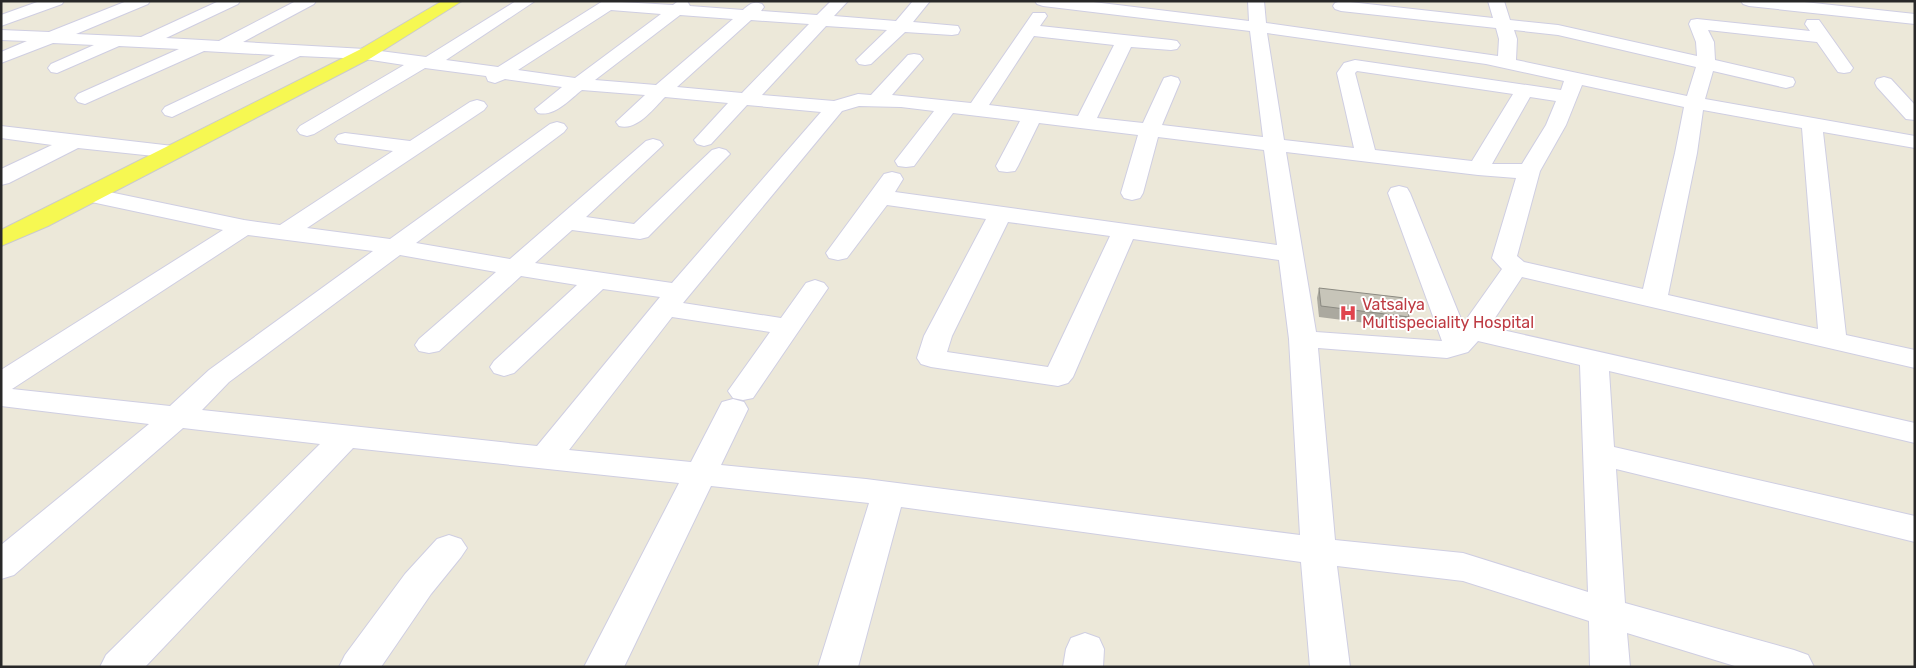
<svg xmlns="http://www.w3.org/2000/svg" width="1916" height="668" viewBox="0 0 1916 668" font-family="Rubik,sans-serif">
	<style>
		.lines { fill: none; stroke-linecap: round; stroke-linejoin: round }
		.minor-casing { stroke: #cfcee2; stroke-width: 2 }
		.major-casing { stroke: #cbcbcb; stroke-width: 2 }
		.minor { fill: #fff; fill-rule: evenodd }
		.major { fill: #f6f852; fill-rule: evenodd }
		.wall { fill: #aba99f }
		.building { fill: #c7c5b9; stroke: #8b8a82 }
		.labels { text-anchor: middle; stroke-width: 4; stroke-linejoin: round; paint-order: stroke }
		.health-label { font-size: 16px; fill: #be3a42; stroke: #fff; text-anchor: start }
	</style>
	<rect width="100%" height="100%" fill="#ece8d9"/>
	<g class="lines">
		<g class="minor-casing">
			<path id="minor" d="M40,1H64L62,4L1,26V15Z
				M127,1H150L148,4L76,34L141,37L219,1H240L238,4L166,38L219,41L296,1H316L314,4L243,42L365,49L426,57L516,1H535L446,60L498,67L603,1L673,5L677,2L687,1L690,6L743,10C750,4 753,1 762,4L764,7L761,11L817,15L831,1H848L834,16L896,21L913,1H930L913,22L958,26L960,30L958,34L952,35L905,32L871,64L865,65L859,64L856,60L887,30L826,26L762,95L834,101L858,94L871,95L908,55L914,54L920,55L923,59L892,95L971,103L1033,13H1045L1047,16L1040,26L1171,40L1177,41L1180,45L1177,49L1171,50L1131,47L1097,118L1143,123L1162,82L1164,78L1171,76L1178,78L1180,82L1162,125L1263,137L1250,31L1043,6L1037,4L1035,1H1085L1249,21L1248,1H1264L1266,23L1498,56L1499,39L1496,28L1341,11L1335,9L1333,6L1335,3L1341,1L1493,18L1488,1H1504L1510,20L1558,25L1697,56L1696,42L1689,24L1691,20L1697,19L1810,31L1805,24L1807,20H1819L1853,68L1850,72L1844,73L1838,72L1817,42L1708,30L1714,42L1715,60L1793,78L1795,82L1793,86L1786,88L1713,71L1705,99L1915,136V148L1823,132L1846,335L1915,350V368L1522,277L1489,327L1915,423V443L1609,371L1614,447L1915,516V542L1616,469L1625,603L1794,650L1808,655L1814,667H1738L1627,633L1630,667H1590L1589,621L1463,581L1337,566L1350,667H1310L1301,562L901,507L858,667H818L869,503L711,486L624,667H584L679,483L353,448L145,667H100L106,655L320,444L183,428L14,575L1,579V545L149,424L1,406V370L223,230L82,200L79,195L82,190L90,188L244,220L280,225L393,151L338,143L335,139L338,135L345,133L410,141L470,102L477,100L484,102L487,106L484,110L307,228L390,239L550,124L557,122L564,124L567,128L564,132L416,243L510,259L646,141L653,139L660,141L663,145L586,217L634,224L712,150L719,148L726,150L730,154L726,158L648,237L640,239L572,230L535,263L672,283L821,112L747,105L711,144L704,146L697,144L694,140L728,103L665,97C653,109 637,131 619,126L616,122L645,95L582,90C570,99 555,117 538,113L535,109L562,87L505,79L495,83L488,81L486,76L425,68L314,134L307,136L300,134L297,130L300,126L404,65L365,59L300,56L172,117L165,115L162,111L165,107L275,55L204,51L85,104L78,102L75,98L78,94L179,49L119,46L57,73L51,72L48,68L51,64L94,45L53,43L1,63V52L27,41L1,40V30L49,32ZM611,10L661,14L575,78L518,70ZM680,15L733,19L656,85L595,80ZM751,20L809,24L742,93L677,87ZM1514,30L1558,35L1696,67L1687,96L1516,60L1517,39ZM1267,33L1486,64L1564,81L1561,90L1355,60L1344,63L1337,73L1354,148L1284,140ZM1034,36L1114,45L1078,116L989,105ZM1357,71L1513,94L1472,161L1375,150L1355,73ZM1582,85L1684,107L1675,153L1643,289L1524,262L1517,256L1540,171L1566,125ZM1530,97L1556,101L1546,125L1522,164H1492ZM859,106L901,107L934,111L895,161L898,166L906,167L914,166L953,113L1020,121L996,166L999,171L1007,172L1015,171L1018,166L1039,123L1138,135L1121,193L1124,198L1132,200L1140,198L1143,193L1158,137L1264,150L1277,245L895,192L903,179L900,174L892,172L884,174L826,253L829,258L838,260L847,258L887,205L986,219L924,336L917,358L921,364L931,367L1058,386L1068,383L1073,377L1133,239L1279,260L1289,339L1300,535L866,479L721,465L748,409L744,402L733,399L722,402L691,462L569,450L672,317L770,332L728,391L733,398L743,400L753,398L828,288L824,283L815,280L806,283L781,318L683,303L842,111ZM1703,110L1802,128L1818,329L1668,295L1697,153ZM1286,152L1478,175L1516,178L1492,258L1502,269L1463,324L1410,193L1407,188L1399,186L1391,188L1388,193L1442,341L1316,332ZM1008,222L1110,236L1048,367L947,352L952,336ZM248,235L373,251L209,370L170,406L12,389ZM400,255L496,272L419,339L415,345L419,351L429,353L439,351L521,276L577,285L494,361L490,367L494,373L504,376L514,373L603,289L660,297L537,446L202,410L229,382ZM1478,341L1580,365L1588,592L1463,553L1335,540L1318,348L1447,358L1468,352Z
				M1741,1H1795L1915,14V24L1749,6L1743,4Z
				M1884,77L1891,79L1915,105V120L1906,119L1877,87L1875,83L1877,79Z
				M1,126L173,146L180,148L184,152L180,156L173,158L78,148L9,183L1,185V169L52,145L1,138Z
				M449,535L461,539L467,548L461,557L431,594L381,667H339L345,655L405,574L437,539Z
				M1085,633L1099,638L1104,649L1103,667H1063L1066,649L1071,638Z"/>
		</g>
		<g class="major-casing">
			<path id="major" d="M442,1H462L371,58L48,226L1,246V230L359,50Z"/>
		</g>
		<use href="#minor" class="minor"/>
		<use href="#major" class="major"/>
	</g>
	<path class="wall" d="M1319,288L1409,317L1406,328L1319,317L1317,298Z"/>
	<path class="building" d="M1319,288L1405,298L1409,317L1321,306Z"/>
	<defs>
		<g id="hospital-bare" transform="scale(1.35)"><path d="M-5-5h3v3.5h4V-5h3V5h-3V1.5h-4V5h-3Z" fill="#e0444e" stroke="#fff" stroke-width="2.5" paint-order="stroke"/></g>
	</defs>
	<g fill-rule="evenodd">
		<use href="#hospital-bare" x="1348" y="313"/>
	</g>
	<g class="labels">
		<g class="health-label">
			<text x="1362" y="310">Vatsalya<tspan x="1362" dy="18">Multispeciality Hospital</tspan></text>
		</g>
	</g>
	<rect width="1916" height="668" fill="none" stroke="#282828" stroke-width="5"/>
</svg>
